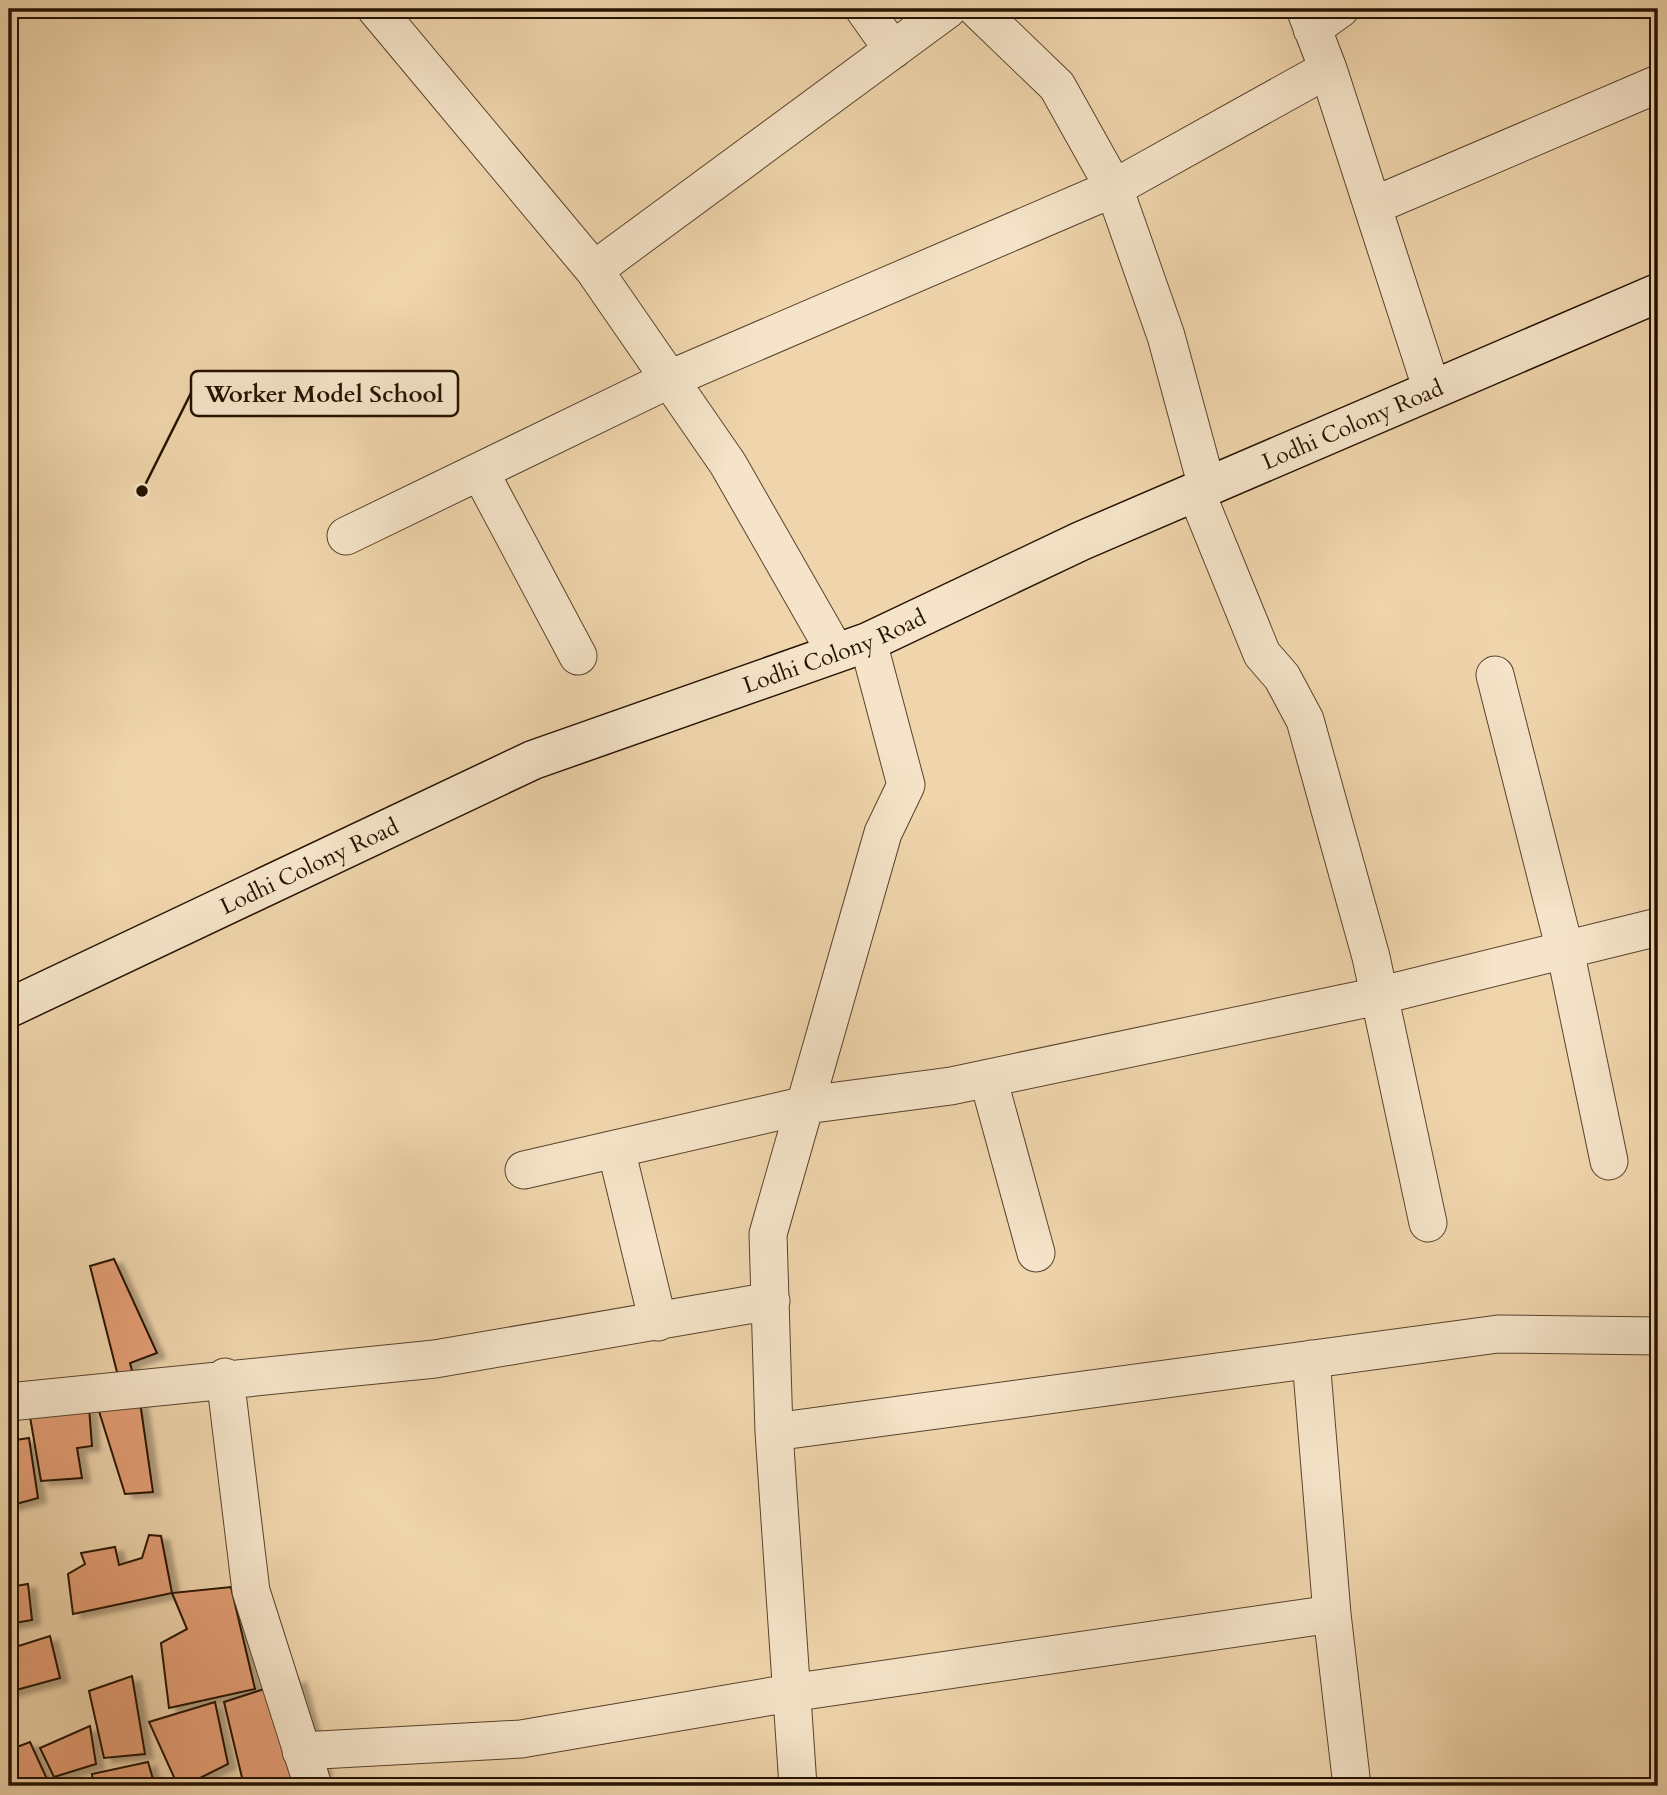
<svg xmlns="http://www.w3.org/2000/svg" width="1667" height="1795" viewBox="0 0 1667 1795" font-family="Cardo,serif">
	<style>
		.building { fill: #e59e75; stroke: #251201; stroke-width: 2; filter: url(#shadow) }
		.lines { fill: none; stroke-linecap: round; stroke-linejoin: round }
		.minor-casing { stroke: #58432c; stroke-width: 39 }
		.secondary-casing { stroke: #251201; stroke-width: 41 }
		.minor { stroke: #f5e4c9; stroke-width: 37 }
		.secondary { stroke: #f5e4c9; stroke-width: 38 }
		.labels { text-anchor: middle; stroke-width: 7; stroke-linejoin: round; paint-order: stroke }
		.street-label { font-size: 23px; fill: #251201; stroke: #f5e4c9 }
		.leader { fill: none; stroke: #251201; stroke-width: 2.5 }
		.callout-dot { fill: #251201; stroke: #f5e4c9; stroke-width: 2.5 }
		.callout { fill: #f5e4c9; stroke: #251201; stroke-width: 2.5 }
		.callout-label { font-size: 24px; text-anchor: middle; font-weight: bold; fill: #251201 }
	</style>
	<defs>
		<filter id="shadow"><feDropShadow dx="8" dy="4.5" stdDeviation="2" flood-color="#0004"/></filter>
	</defs>
	<rect width="100%" height="100%" fill="#f0d5ac"/>
	<filter id="stains"><feTurbulence type="fractalNoise" baseFrequency=".00286" numOctaves="4"/><feColorMatrix values="0 0 0 0 .2 0 0 0 0 .09 0 0 0 0 .02 0 0 0 .5 -.17"/></filter>
	<radialGradient id="worn" r=".72"><stop offset=".6" stop-color="#630" stop-opacity="0"/><stop offset="1" stop-color="#630" stop-opacity=".3"/></radialGradient>
	<path class="building" d="M114,1259L157,1353L130,1363L134,1378L119,1380L90,1266Z
		M140,1402L153,1492L125,1494L97,1405Z
		M89,1407L92,1446L77,1448L82,1478L41,1481L29,1411Z
		M29,1438L38,1498L9,1506V1441Z
		M149,1535L161,1536L172,1593L73,1614L68,1574L85,1564L81,1553L115,1547L119,1565L142,1558Z
		M28,1584L32,1620L9,1624V1587Z
		M231,1587L255,1689L169,1708L161,1643L187,1629L172,1593Z
		M50,1636L60,1678L9,1692V1649Z
		M132,1676L145,1754L104,1758L89,1691Z
		M298,1678L324,1772L287,1786H244L224,1702Z
		M215,1702L228,1764L184,1786H178L149,1722Z
		M90,1726L96,1764L54,1777L40,1748Z
		M30,1742L47,1779L36,1786H11L9,1750Z
		M148,1762L155,1786H93L92,1774Z"/>
	<g class="lines">
		<g class="minor-casing">
			<path id="minor" d="M376,9L594,270L728,464L836,653
				M864,9L893,50
				M977,9L1057,86L1114,188L1166,336L1207,487
				M1305,9L1328,69L1432,390
				M1312,29L1340,9
				M1373,206L1658,84
				M594,270L948,9
				M480,472L578,656
				M1196,492L1262,654L1282,677L1305,720L1371,957L1428,1223
				M346,536L670,379L1114,188L1328,69
				M1495,675L1565,950L1609,1161
				M988,1078L1036,1253
				M616,1149L658,1322
				M524,1170L806,1105L951,1086L1378,996L1658,927
				M1311,1359L1332,1614L1352,1786
				M225,1377L251,1591L313,1786
				M9,1402L435,1359L771,1301
				M774,1432L1498,1334L1658,1336
				M301,1751L521,1739L790,1693L1332,1614
				M798,1786L774,1432L768,1234L883,833L906,785L868,642"/>
		</g>
		<g class="secondary-casing">
			<g id="secondary">
				<path id="s1" d="M9,1008L533,760L868,642L1081,541L1658,293"/>
			</g>
		</g>
		<use href="#minor" class="minor"/>
		<use href="#secondary" class="secondary"/>
	</g>
	<g class="labels">
		<g class="street-label">
			<text dy="8" stroke="none"><textPath href="#s1" startOffset="1466">Lodhi Colony Road</textPath></text>
			<text dy="8" stroke="none"><textPath href="#s1" startOffset="900">Lodhi Colony Road</textPath></text>
			<text dy="8" stroke="none"><textPath href="#s1" startOffset="332">Lodhi Colony Road</textPath></text>
		</g>
	</g>
	<path class="leader" d="M142 491L191 393"/>
	<circle class="callout-dot" cx="142" cy="491" r="7"/>
	<rect class="callout" x="191" y="371" width="267" height="45" rx="7"/>
	<g class="callout-label">
		<text x="324" y="402">Worker Model School</text>
	</g>
	<rect width="1667" height="1795" fill="none" stroke="#f0d5ac" stroke-width="35"/>
	<rect x="10" y="10" width="1646" height="1774" fill="none" stroke="#251201" stroke-width="3.5"/>
	<rect x="18" y="18" width="1632" height="1760" fill="none" stroke="#251201" stroke-width="2"/>
	<rect width="100%" height="100%" filter="url(#stains)"/>
	<rect width="100%" height="100%" fill="url(#worn)"/>
</svg>
